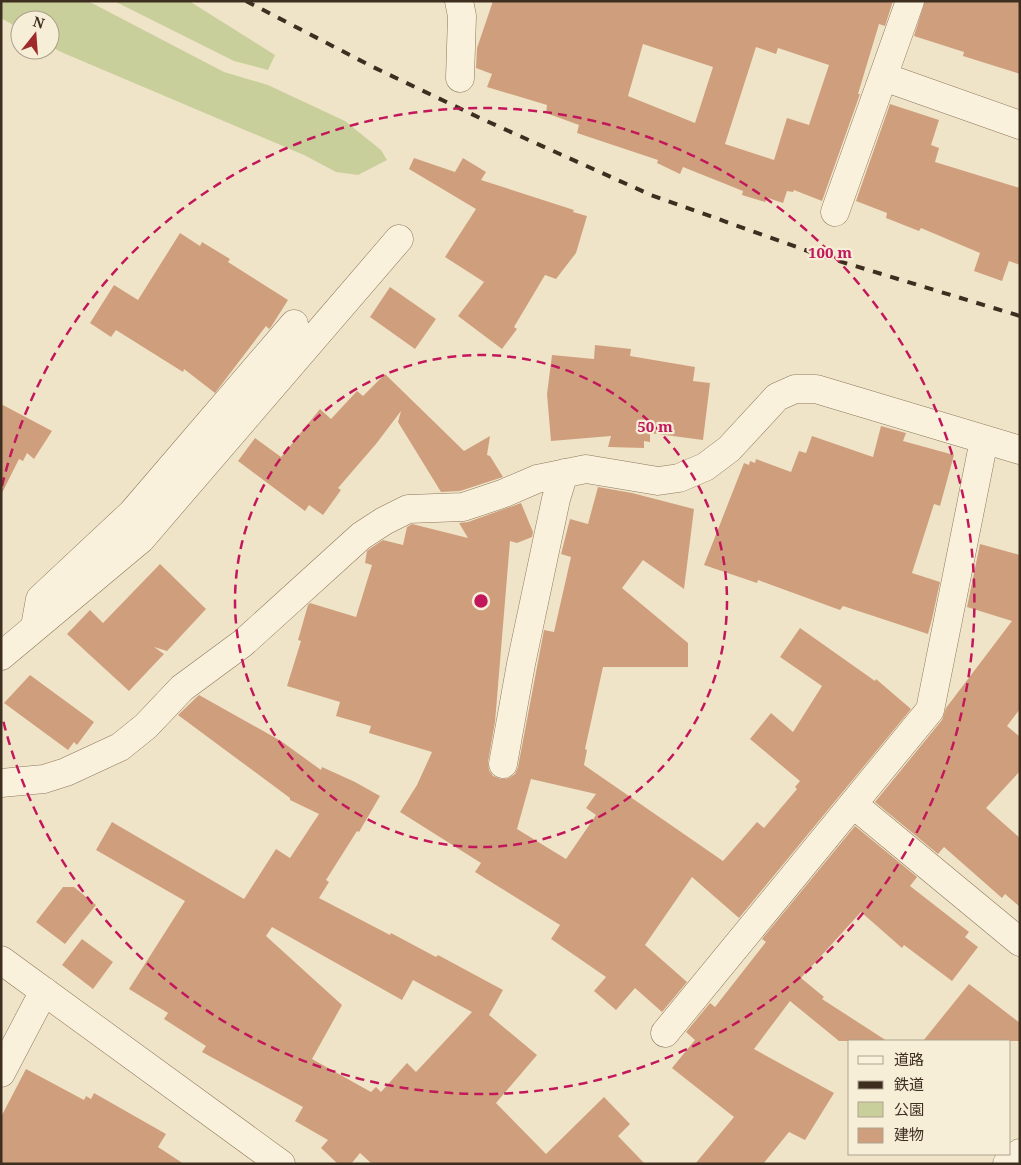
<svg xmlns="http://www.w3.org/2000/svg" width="1021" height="1165" viewBox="0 0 1021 1165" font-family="'Noto Serif','Noto Sans JP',serif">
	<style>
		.green { fill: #c9cf9b }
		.building { fill: #cf9f7d; fill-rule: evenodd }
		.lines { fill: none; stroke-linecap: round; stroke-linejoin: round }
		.minor-casing { stroke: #8d765c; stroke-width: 29 }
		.minor { stroke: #faf1dc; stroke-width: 28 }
		.rail { stroke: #3d2e20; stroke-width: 4; stroke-dasharray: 9 9; stroke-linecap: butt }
		.ring { fill: none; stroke: #c2185b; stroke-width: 2.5; stroke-dasharray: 9 6 }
		.centre { fill: #c2185b; stroke: #f7eed8; stroke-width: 2.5 }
		.ring-label { font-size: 15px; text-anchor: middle; font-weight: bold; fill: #c2185b; stroke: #f7eed8; stroke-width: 4.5; stroke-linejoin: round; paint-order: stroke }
	</style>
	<rect width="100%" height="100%" fill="#f0e4c8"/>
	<path class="green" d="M1,1H88L224,72L268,85L345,121L381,150L387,160L358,175L336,172L304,155L61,52L50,46V20H20V29L1,18Z
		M114,1H189L275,55L268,70L234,61Z"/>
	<path class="building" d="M493,1H893L885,26L879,24L858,94H860L822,201L794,190L793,192L787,191L783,203L768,198L765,202L742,195L743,191L683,167L680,174L657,163L658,160L577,133L579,125L546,113L547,105L487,87L492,74L476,68L477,48ZM643,44L713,67L695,123L628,96ZM756,47L776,54L778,48L829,65L809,125L787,118L774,160L725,144Z
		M925,1H1020V74L963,56L964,52L914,36Z
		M890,104L939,120L931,145L939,148L935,162L1020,188V265L1009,261L1002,281L974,271L980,253L921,228L919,231L886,218L887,213L856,201Z
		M414,158L455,172L463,158L486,172L481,180L574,210L573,212L587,216L576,253L556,279L545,275L514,327L517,329L502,349L458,316L484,282L445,257L476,209L409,169Z
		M180,233L200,246L202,242L230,259L228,262L288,300L271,327L269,329L266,326L215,393L184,369L183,372L116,330L111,337L90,323L114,285L138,300Z
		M390,287L436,319L415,349L370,317Z
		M595,345L631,349L630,356L695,367L693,381L710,383L703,440L650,433V442L644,441V448L608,447L611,436L551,441L547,394L552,355L594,359Z
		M385,374L464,451L490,436L487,455L490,456L503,477L460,491L441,492L398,422L401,411L376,444L338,488L341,490L323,515L309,505L305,511L238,461L255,438L281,457L320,409L331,419L357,391L363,396Z
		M1,404L52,431L34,459L27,453L23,461L19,459L1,495Z
		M881,426L906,433L903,441L954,455L940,506L934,504L912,573L940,582L932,619L928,634L843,606L840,610L758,580L757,583L704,565L744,463L749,465L750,461L755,463L756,459L791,472L799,451L806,453L812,436L873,457Z
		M598,487L632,493L694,509L684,589L643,560L622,588L688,643V667H603L585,749L587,750L584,765L723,861L757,822L764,828L797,789L795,787L800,781L750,739L771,713L793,732L822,686L780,657L800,628L875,681L876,679L911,709L739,918L692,877L645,945L687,982L662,1012L635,988L616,1010L594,991L606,977L551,939L560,925L475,872L481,863L400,812L417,785L432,752L369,733L371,726L336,716L340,702L287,686L301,641L298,640L308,605L310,603L356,617L372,565L365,563L367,551L371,548L383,540L403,545L407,527L412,524L468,538L459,523L468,522L521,503L533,532L532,537L517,543L510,541L495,722L488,762L489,770L493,776L501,779L509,778L515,774L518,767L544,630L554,632L571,557L561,554L570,519L588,524ZM531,779L596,794L586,808L596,815L566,859L517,829Z
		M980,544L1020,555V709L1007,726L1020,737V771L986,808L1020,838V907L1005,894L1002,898L944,847L938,854L875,802L942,720L946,708L1012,621L967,607Z
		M160,564L206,609L167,651L154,647L164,654L129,691L67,634L90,610L103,623Z
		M30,675L94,722L77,745L74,742L68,750L4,703Z
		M199,695L281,741L321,770L322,767L355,782L380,796L359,832L357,831L326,880L329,882L319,898L390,935L391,933L436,957L438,955L503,990L489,1015L537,1055L496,1103L546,1154L604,1097L630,1124L618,1136L645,1164H372L360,1153L351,1164H338L321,1148L328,1140L295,1121L303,1107L202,1052L206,1046L164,1019L168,1013L129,989L185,901L96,850L112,822L244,899L276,849L290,858L319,814L290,800V798L178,715ZM272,927L402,1000L413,980L472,1012L416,1072L407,1063L381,1092L376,1087L371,1092L312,1059L342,1005L266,936Z
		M855,826L917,877L910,886L969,932L965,937L978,947L952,981L904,945L902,948L861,912L801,978L824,997L822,999L887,1041H839L790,1001L754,1049L834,1093L805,1140L789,1132L763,1164H695L734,1117L672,1068L695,1040L686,1032L710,1003L715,1007L766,942L762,939Z
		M63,887H74L96,905L65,944L36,922Z
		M82,939L113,962L93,989L62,965Z
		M969,984L1020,1023V1041H923Z
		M26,1069L84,1100L86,1096L91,1099L94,1093L166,1134L158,1147L184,1164H1V1117Z"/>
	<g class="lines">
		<g class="minor-casing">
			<path id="minor" d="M459,1L462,16L460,78
				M884,77L1020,125
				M835,212L910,1
				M36,621L40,599L132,513L294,324
				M1,656L141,539L399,239
				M503,764L521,664L556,499L564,473
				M1,783L44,779L66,772L120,747L146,726L182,688L243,643L361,536L384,521L408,509L463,507L502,494L537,479L586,469L658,481L679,478L705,467L729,449L777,397L795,389H816L1020,450
				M853,804L1020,942
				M1,960L281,1164
				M665,1033L930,710L984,440
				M1,1073L44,991
				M1007,1164L1020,1153"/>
		</g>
		<use href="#minor" class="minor"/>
		<path class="rail" d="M246,1L373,67L482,119L651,195L819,255L1020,316"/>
	</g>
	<g class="ring">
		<circle cx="481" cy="601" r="246"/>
		<path d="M2 486A493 493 0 1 1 2 716"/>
	</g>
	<circle cx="481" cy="601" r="8" class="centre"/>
	<g class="ring-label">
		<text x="830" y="258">100 m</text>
		<text x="655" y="432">50 m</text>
	</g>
	<rect width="1021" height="1165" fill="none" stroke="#3d2e20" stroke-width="5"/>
	<rect x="848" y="1040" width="162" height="115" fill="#f7eed8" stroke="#ada18e"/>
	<rect x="858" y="1056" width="25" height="8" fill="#faf1dc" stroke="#ada18e"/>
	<text x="894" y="1065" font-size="15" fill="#3d2e20">道路</text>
	<rect x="858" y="1081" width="25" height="8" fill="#3d2e20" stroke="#ada18e"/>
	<text x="894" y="1090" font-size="15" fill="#3d2e20">鉄道</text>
	<rect x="858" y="1102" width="25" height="15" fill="#c9cf9b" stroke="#ada18e"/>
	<text x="894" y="1115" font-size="15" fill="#3d2e20">公園</text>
	<rect x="858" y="1128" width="25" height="15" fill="#cf9f7d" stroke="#ada18e"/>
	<text x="894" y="1140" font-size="15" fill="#3d2e20">建物</text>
	<g transform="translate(35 35) rotate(17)"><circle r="24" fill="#f7eed8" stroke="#ada18e"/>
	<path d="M0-4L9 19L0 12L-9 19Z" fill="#9e2a2b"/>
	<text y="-8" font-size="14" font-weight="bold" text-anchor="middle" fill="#3d2e20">N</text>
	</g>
</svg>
